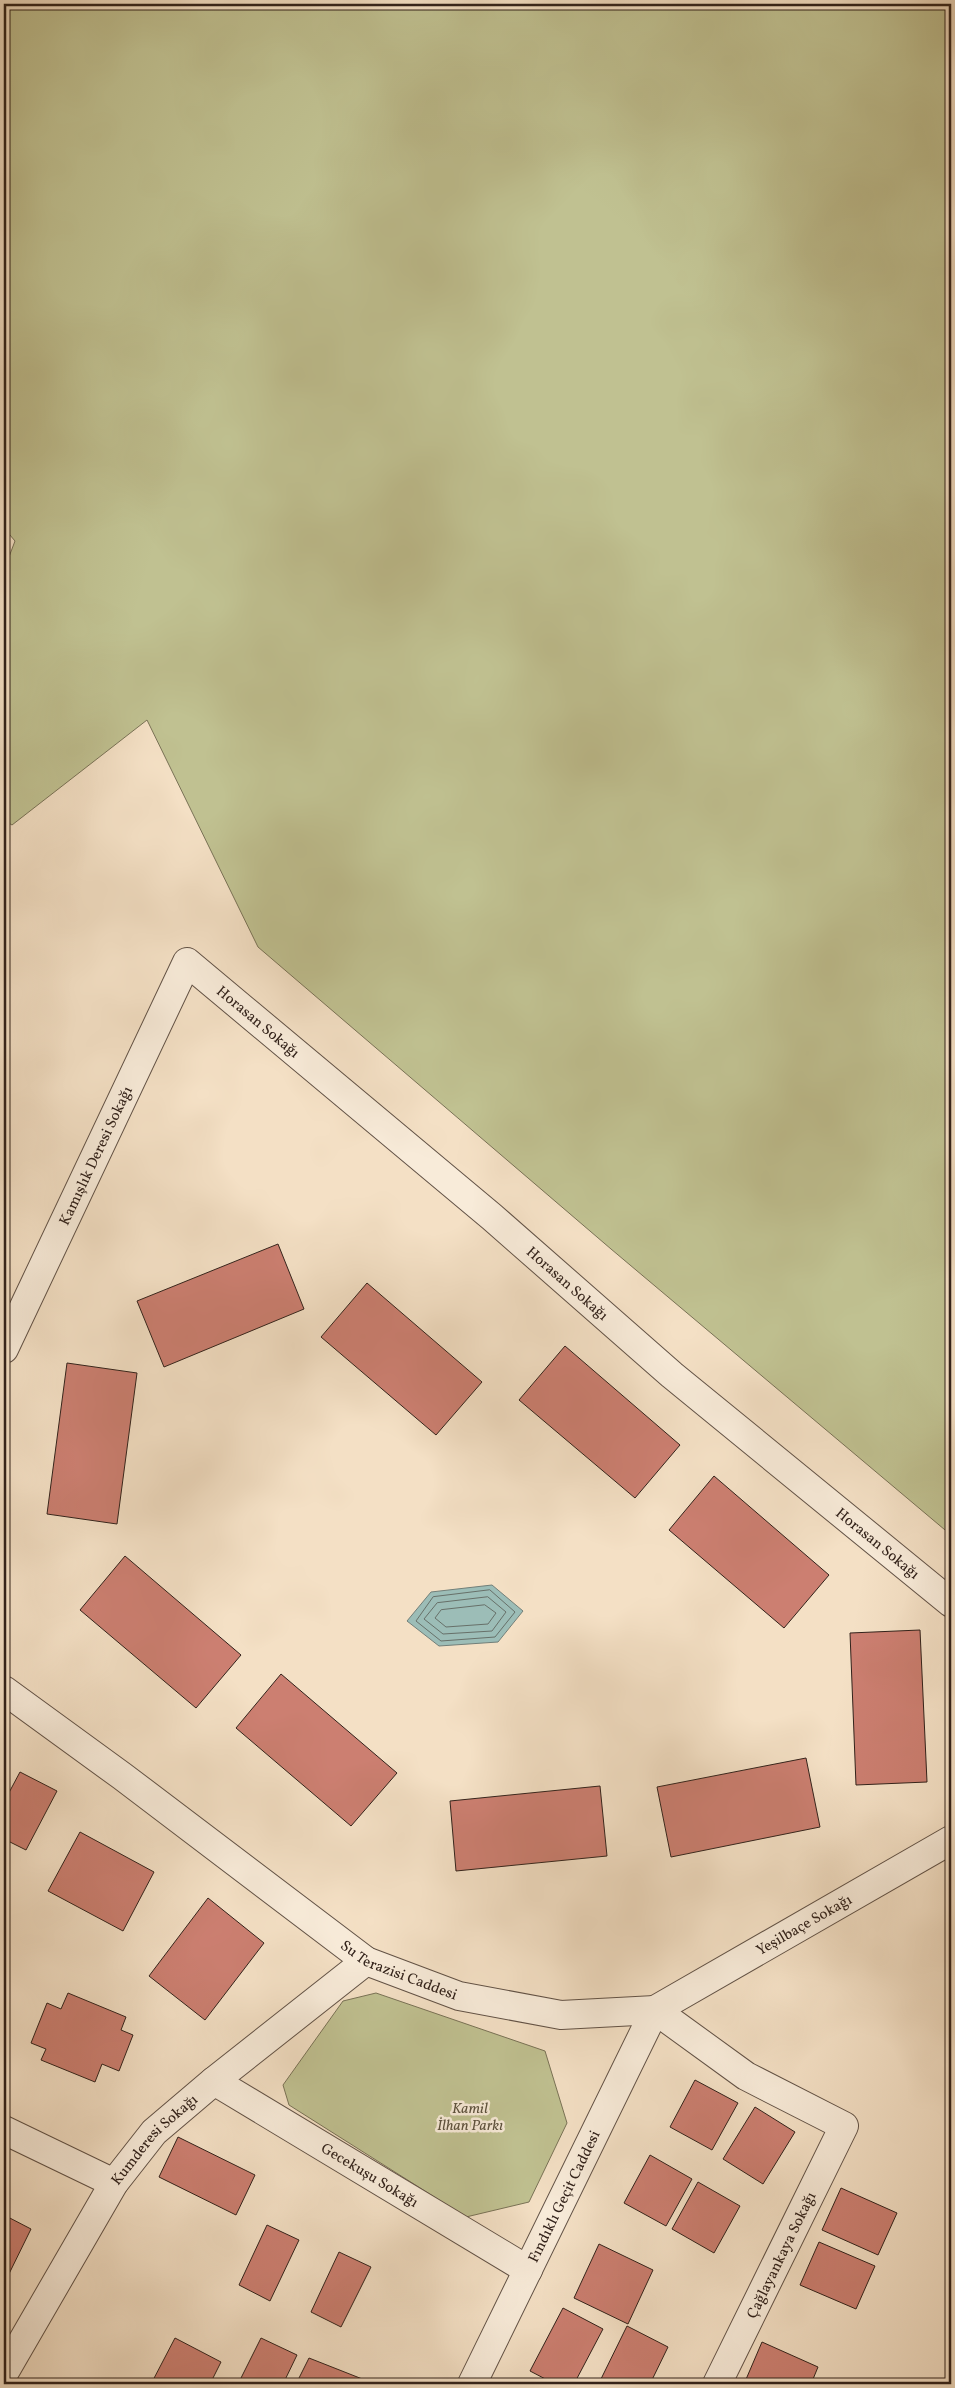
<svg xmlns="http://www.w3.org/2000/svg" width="955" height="2388" viewBox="0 0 955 2388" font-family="Vollkorn,serif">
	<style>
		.green { fill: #c0c191; stroke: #797256 }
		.water { fill: #9cbdb7; stroke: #727f79 }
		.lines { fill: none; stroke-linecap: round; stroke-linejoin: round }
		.shore { stroke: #677069; stroke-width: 1 }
		.building { fill: #cc7f71; stroke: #32221b }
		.minor-casing { stroke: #625246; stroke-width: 30 }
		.minor { stroke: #f8ebd9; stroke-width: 28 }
		.labels { text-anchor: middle; stroke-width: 5; stroke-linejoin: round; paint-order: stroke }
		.street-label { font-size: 15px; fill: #32221b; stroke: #f8ebd9 }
		.park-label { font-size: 15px; font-style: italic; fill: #5d523e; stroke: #f8ebd9 }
	</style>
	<rect width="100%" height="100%" fill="#f4e0c5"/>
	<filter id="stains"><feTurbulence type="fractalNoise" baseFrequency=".004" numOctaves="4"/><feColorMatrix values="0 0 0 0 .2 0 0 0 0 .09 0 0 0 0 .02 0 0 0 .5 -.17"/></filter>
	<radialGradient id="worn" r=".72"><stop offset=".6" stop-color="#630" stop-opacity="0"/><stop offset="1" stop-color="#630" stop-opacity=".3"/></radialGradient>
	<path class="green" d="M4,4H951V1535L611,1249L258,947L147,720L12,825L4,820V570L15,541L4,528Z
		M376,1993L545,2051L567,2123L529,2202L466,2217L289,2105L283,2085L343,2001Z"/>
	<path class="water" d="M492,1585L523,1611L498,1642L439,1646L407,1621L431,1592Z"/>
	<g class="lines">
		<path class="shore" d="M490,1590L515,1612L495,1637L441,1641L416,1621L433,1597Z
			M488,1597L506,1612L492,1631L443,1634L424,1619L437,1603Z
			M485,1605L496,1613L488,1624L446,1627L435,1618L441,1610Z"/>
	</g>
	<path class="building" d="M278,1244L304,1309L164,1367L137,1301Z
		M367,1283L482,1382L436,1435L321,1337Z
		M565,1346L680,1445L635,1498L519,1400Z
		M67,1363L137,1373L117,1524L47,1514Z
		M714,1476L829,1575L784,1628L669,1530Z
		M125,1556L241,1655L196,1708L80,1610Z
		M920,1630L927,1782L856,1785L850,1633Z
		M281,1674L397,1773L351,1826L236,1728Z
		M806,1758L820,1827L671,1857L657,1787Z
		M20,1772L57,1791L26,1850L4,1839V1802Z
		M600,1786L607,1856L456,1871L450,1801Z
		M80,1832L154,1872L123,1931L48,1891Z
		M208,1898L264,1943L205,2020L149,1976Z
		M68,1993L126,2017L121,2030L133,2035L119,2071L102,2064L95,2082L41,2060L46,2049L31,2043L47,2003L61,2009Z
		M695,2080L738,2103L712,2150L670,2127Z
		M755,2107L795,2132L763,2184L723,2159Z
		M178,2137L255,2175L236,2215L159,2177Z
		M650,2155L692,2179L666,2226L624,2203Z
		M698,2182L740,2206L714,2253L672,2229Z
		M841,2188L897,2213L878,2255L822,2230Z
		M4,2215L31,2229L4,2284Z
		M267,2225L299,2240L270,2301L239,2285Z
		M819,2242L875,2266L856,2309L800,2285Z
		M599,2244L653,2270L628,2324L574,2298Z
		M339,2252L371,2267L341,2327L311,2312Z
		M563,2308L603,2329L574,2384H555L530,2371Z
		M627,2326L668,2347L650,2384H606L600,2381Z
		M175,2338L221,2362L210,2384H151Z
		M261,2338L297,2355L283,2384H238Z
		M762,2342L818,2367L811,2384H744Z
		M309,2358L375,2384H296Z"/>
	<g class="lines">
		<g class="minor-casing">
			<g id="minor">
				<path id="s1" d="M4,1349L187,962L492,1217L672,1375L951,1603"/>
				<path id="s2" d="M4,1690L122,1776L366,1961L459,1996L561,2015L655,2010L746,2076L844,2126L717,2384"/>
				<path id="s3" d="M214,2081L528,2270"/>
				<path d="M4,2130L114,2183"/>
				<path id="s4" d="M4,2373L114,2183L154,2132L214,2081L366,1961"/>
				<path id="s5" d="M472,2384L655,2010L951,1840"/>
			</g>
		</g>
		<use href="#minor" class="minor"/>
	</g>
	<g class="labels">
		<g class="street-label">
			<text dy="5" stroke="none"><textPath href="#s1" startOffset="521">Horasan Sokağı</textPath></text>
			<text dy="5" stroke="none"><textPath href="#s1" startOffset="214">Kamışlık Deresi Sokağı</textPath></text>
			<text dy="5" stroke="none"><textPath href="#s1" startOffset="926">Horasan Sokağı</textPath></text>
			<text dy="5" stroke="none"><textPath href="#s1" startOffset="1331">Horasan Sokağı</textPath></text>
			<text dy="5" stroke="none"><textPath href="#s5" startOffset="588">Yeşilbaçe Sokağı</textPath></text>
			<text dy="5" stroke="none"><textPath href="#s2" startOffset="486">Su Terazisi Caddesi</textPath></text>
			<text dy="5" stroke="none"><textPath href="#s4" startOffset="279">Kumderesi Sokağı</textPath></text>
			<text dy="5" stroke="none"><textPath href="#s3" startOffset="182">Gecekuşu Sokağı</textPath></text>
			<text dy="5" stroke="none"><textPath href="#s5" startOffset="209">Fındıklı Geçit Caddesi</textPath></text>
			<text transform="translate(781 2255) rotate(-64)" y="5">Çağlayankaya Sokağı</text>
		</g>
		<g class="park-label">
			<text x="470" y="2113">Kamil<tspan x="470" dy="17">İlhan Parkı</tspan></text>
		</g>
	</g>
	<rect width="955" height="2388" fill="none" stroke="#f4e0c5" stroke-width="20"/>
	<rect x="5" y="5" width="945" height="2378" fill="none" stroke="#32221b" stroke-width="2.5"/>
	<rect x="10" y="10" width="935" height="2368" fill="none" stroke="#32221b"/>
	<rect width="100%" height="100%" filter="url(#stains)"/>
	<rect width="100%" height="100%" fill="url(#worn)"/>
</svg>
